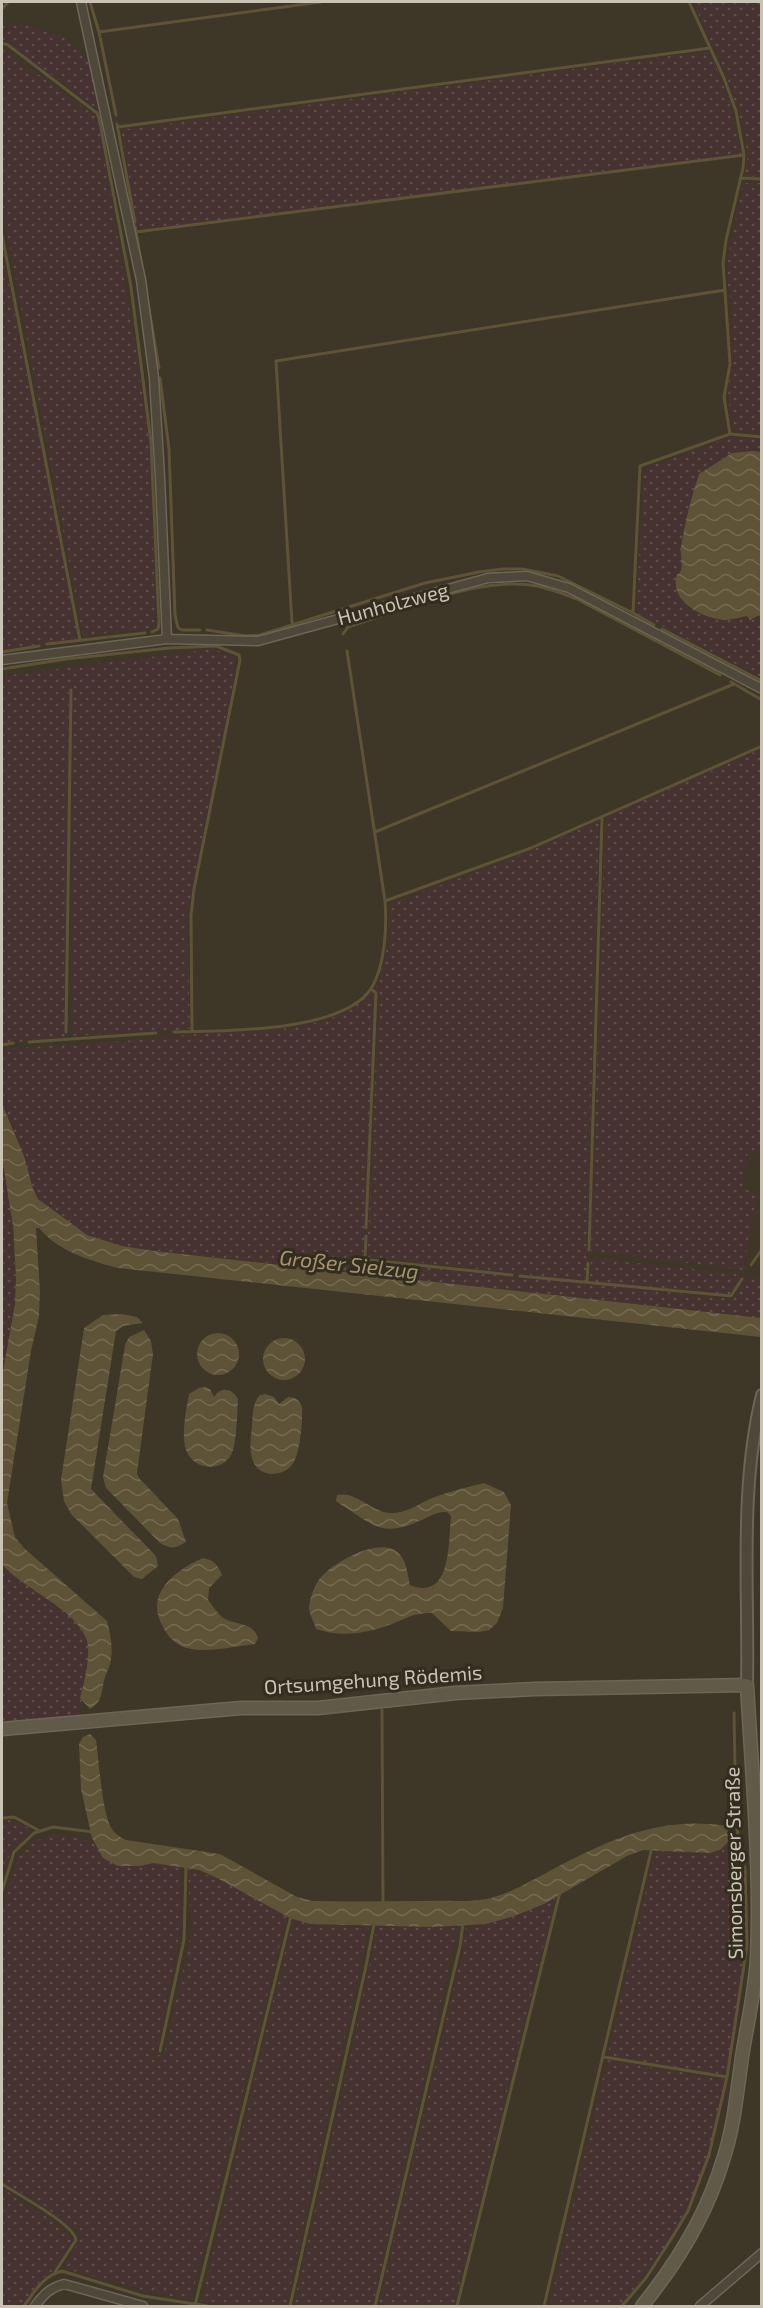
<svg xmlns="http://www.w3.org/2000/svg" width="763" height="2308" viewBox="0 0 763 2308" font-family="'Exo 2',sans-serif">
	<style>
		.grass { fill: url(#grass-dots) }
		.water { fill: url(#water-waves) }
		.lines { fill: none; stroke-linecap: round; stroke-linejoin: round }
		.stream { stroke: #5f5337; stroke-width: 3 }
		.minor-casing { stroke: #6c6658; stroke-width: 11 }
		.tertiary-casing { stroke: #6c6658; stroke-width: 14 }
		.secondary-casing { stroke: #6c6658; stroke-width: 15 }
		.minor { stroke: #4e473a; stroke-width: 8 }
		.tertiary { stroke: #4e473a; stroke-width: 10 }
		.secondary { stroke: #615a48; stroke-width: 12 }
		.labels { text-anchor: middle; stroke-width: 6; stroke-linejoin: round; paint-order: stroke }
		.street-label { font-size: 20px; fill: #c9c3b6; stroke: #332d1f }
		.water-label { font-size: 21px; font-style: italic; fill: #a69471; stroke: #332d1f }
	</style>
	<defs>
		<pattern id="grass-dots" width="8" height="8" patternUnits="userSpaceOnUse" patternTransform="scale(1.5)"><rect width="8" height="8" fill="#463230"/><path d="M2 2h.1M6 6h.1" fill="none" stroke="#5f4e4c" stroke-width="1.8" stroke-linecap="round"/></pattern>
		<pattern id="water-waves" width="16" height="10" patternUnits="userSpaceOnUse" patternTransform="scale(1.5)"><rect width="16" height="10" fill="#5f5337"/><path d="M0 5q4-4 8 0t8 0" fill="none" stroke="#756a52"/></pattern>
	</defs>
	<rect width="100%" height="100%" fill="#3e3626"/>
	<path class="grass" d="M693,2H761V177L744,176L748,155L740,117L725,72Z
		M22,23L65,38L90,63L101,112L6,41H2V26Z
		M2,48L98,118L137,355L149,442L156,622L153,628L83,636L2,207Z
		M707,51C727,82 733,118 741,154L138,230L121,130Z
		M743,183H761V434L735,432L730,414L728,386L732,364L731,305L727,278L729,252Z
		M2,246L78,638L2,651Z
		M732,436L761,440V452L753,451L699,474L681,550L684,604L700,614L724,620L727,617L735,619L748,616L750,620L761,614V677L636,613L644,469Z
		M212,649L234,656L236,666L187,914L190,1029L71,1036L72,689H69L65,1037L2,1044V676Z
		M761,749L762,1153L748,1151L743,1189L755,1192L756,1198L743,1270L591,1251L605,820L608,816Z
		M599,821L586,1281L367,1257L379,995L375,990C387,956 390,940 389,904L504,862Z
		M372,992L375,995L363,1260L732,1299L747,1277L761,1279V1318L123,1247L87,1235L38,1199L33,1189L24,1156L2,1104V1049C63,1045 124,1042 184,1035C248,1027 321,1041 372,992Z
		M2,1157L9,1195L16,1277L15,1304L2,1377Z
		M591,1258L741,1274L730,1295L590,1282Z
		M2,1564C20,1586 82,1614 87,1641C92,1662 80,1697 79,1719L2,1726Z
		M6,1819L20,1823L32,1830L12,1849L2,1874V1820Z
		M726,1826L737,1828C739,1842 743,1855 745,1869C751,1938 736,2007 726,2075L613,2057L608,2053L655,1851L709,1853L720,1850L731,1834Z
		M49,1835L79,1837L95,1844L103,1858L140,1866L153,1863L180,1868L181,1926L156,2055H164L191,1934L188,1869L217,1878L287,1916L191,2300L146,2291L63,2268L78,2243V2231L49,2210L2,2181V2039L5,2029L6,2012L2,2006V1911L18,1857L32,1843Z
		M556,1895L454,2306L423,2303V2306H378L464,1945L466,1925C496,1923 531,1913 556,1895Z
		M293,1919L310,1924L369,1926L286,2306H233L201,2301Z
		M458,1925L373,2306H293L355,2035L377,1927Z
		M607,2060L722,2079L725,2081C720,2108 715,2135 706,2162C689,2216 656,2263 620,2306H549Z
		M2,2188L56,2223L74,2239L51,2272L42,2279L23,2306H2Z"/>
	<path class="water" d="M753,451L761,452V614L750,620L747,616C737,618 727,621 718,619C701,616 672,602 676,578C678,569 678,579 681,570C683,563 680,554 681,547C685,522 691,498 699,474L732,453Z
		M2,1104L24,1156L33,1189L38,1199L87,1235L122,1246L154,1251L761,1318V1337L118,1268C89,1260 59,1252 39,1228H36L40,1292L39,1316L31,1351L7,1503L15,1537L24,1548L107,1621C110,1633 113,1646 111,1659C111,1665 107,1671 105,1677C101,1690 104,1701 90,1709L80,1698C84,1684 92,1652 86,1638C77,1616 49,1601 31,1588C20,1580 10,1574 2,1564V1377L15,1304L16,1277L13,1226L2,1157Z
		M122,1314L137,1317L143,1323L123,1326L116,1331L91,1489L156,1556L158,1566L142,1579L134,1577L71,1514L64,1501L61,1480L84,1328L103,1315Z
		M144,1330L151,1341L153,1354L137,1473L139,1478L178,1519L186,1542C175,1549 171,1549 160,1543L106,1488L103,1477L125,1345L129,1337Z
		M197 1354a21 21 0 1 1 42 0a21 21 0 1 1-42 0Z
		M263 1359a21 21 0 1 1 42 0a21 21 0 1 1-42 0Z
		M205,1387L210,1389L214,1397C221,1386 232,1388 238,1399C237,1415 237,1435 233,1450C226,1473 194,1472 186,1450C181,1435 186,1410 189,1394L199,1388Z
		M265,1394L274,1397L279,1404L288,1397C296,1397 299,1400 302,1407C303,1419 300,1457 292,1465C287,1471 279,1474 272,1474C246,1472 250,1444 252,1426C253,1415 252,1403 260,1395Z
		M484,1483L504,1492L511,1505L503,1608L497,1623L489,1630L479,1632L451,1631L432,1613C411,1613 405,1620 386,1626C364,1634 338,1637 316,1629C314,1622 309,1614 309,1607C310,1597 315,1584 321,1577C335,1561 378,1538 396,1551C407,1559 407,1573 410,1585C452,1602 448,1542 451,1516L447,1512C436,1511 427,1518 417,1522C380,1538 371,1523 340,1504L336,1501L337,1495C358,1491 371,1513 392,1513C408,1513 421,1502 435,1497C451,1491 468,1487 484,1483Z
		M203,1558C214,1560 218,1565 222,1575L209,1588L208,1600C213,1606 218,1615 225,1619C237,1625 254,1623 258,1638L255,1644C236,1646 199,1655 181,1646C173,1642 167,1635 163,1627C144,1594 174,1571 203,1558Z
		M90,1734L96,1740C99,1760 102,1814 112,1829C115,1834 120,1837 126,1840L220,1854L297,1897L313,1901C351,1902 389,1901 427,1901C448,1900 471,1903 491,1898C514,1892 536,1878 557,1867C613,1838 662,1816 726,1826L731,1834L727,1843L720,1850L709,1853L643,1850L627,1856L544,1904L514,1916L486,1924L433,1927L310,1924L290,1918L217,1878L199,1870L153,1863L140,1866H118L103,1858L92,1838L81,1789L79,1744L83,1737Z"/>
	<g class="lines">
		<path class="stream" d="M90,2L99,32L116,115
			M2,9L8,2
			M99,32L321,2
			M2,43L8,45L97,113L99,118L131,287L151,442L159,624L158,629L152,632
			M117,124L135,222
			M118,127L710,48
			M740,178L762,179
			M135,226L159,368
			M136,232L744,155
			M2,235L80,640
			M160,378L169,449L175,615L178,628L182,630H200
			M730,434L762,437
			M292,623L276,361L725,290
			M654,625L633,613L640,466L730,434L724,397L730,364L723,263L726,240L743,168L744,155L736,111L724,78L689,2
			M662,629L762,681
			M207,630L246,636L260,635L425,583L479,572L503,569H522L558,576L633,613
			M343,634L348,627C402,610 482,575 537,586C551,589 564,594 577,599L720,675
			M47,644L145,633
			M2,652L39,646
			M2,669L66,659L169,648L216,646L239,655L240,660L194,889L191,915L192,1031
			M731,682L762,700
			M375,832L734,684
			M385,901L531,848L762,746
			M66,1032L71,690
			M174,1032C221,1031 345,1033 372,987C385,965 387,927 385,901L347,651
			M29,1042L156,1033
			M2,1045L13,1043
			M366,1228L376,993L371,989
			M589,1250L602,817
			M365,1257L370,1260L512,1275
			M365,1258L366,1236
			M751,1265L762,1249
			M520,1276L731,1296
			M587,1282L588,1263
			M731,1296L742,1279
			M382,1710L383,1904
			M734,1713L736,1822L740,1847
			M2,1818L14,1817L38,1830
			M2,1891L14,1852L34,1833L53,1827L94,1832
			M2,2010V2027
			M160,2051L184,1940L186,1866
			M604,2057L727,2077
			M2,2184C17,2194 74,2224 76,2240L55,2272
			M195,2305L291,1916
			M24,2306C35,2291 43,2276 62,2271L143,2296L207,2306
			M290,2306L366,1966L374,1924
			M375,2306L460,1946L463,1923
			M457,2306L560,1892
			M544,2306L652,1847
			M622,2306L646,2278L673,2236L688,2211L709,2155L727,2077L747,1945L745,1867"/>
		<g class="minor-casing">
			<path id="minor" d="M81,2L141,280L154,378L160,477L167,639
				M2,660L167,639L258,641L488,578L527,576L569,588L762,689
				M35,2306C44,2294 50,2288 64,2284L143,2306
				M700,2306L762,2253"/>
		</g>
		<g class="tertiary-casing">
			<path id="tertiary" d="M747,1685C749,1588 739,1490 762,1395"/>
		</g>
		<g class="secondary-casing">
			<path id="secondary" d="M2,1729L241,1708H318L456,1693L535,1689L747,1685C752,1776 761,1868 757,1958C755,1992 747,2024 742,2057C737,2092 734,2127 723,2160C707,2214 677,2263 642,2306"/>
		</g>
		<use href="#minor" class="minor"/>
		<use href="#tertiary" class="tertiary"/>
		<use href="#secondary" class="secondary"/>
	</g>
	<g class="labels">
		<g class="street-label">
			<text transform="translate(393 604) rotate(-15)" y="7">Hunholzweg</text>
			<text transform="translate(373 1680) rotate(-4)" y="7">Ortsumgehung Rödemis</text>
			<text transform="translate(734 1863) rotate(-91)" y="7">Simonsberger Straße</text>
		</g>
		<g class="water-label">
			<text transform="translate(349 1265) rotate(6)" y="7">Großer Sielzug</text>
		</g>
	</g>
	<rect width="763" height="2308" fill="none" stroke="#c9c3b6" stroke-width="6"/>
</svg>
